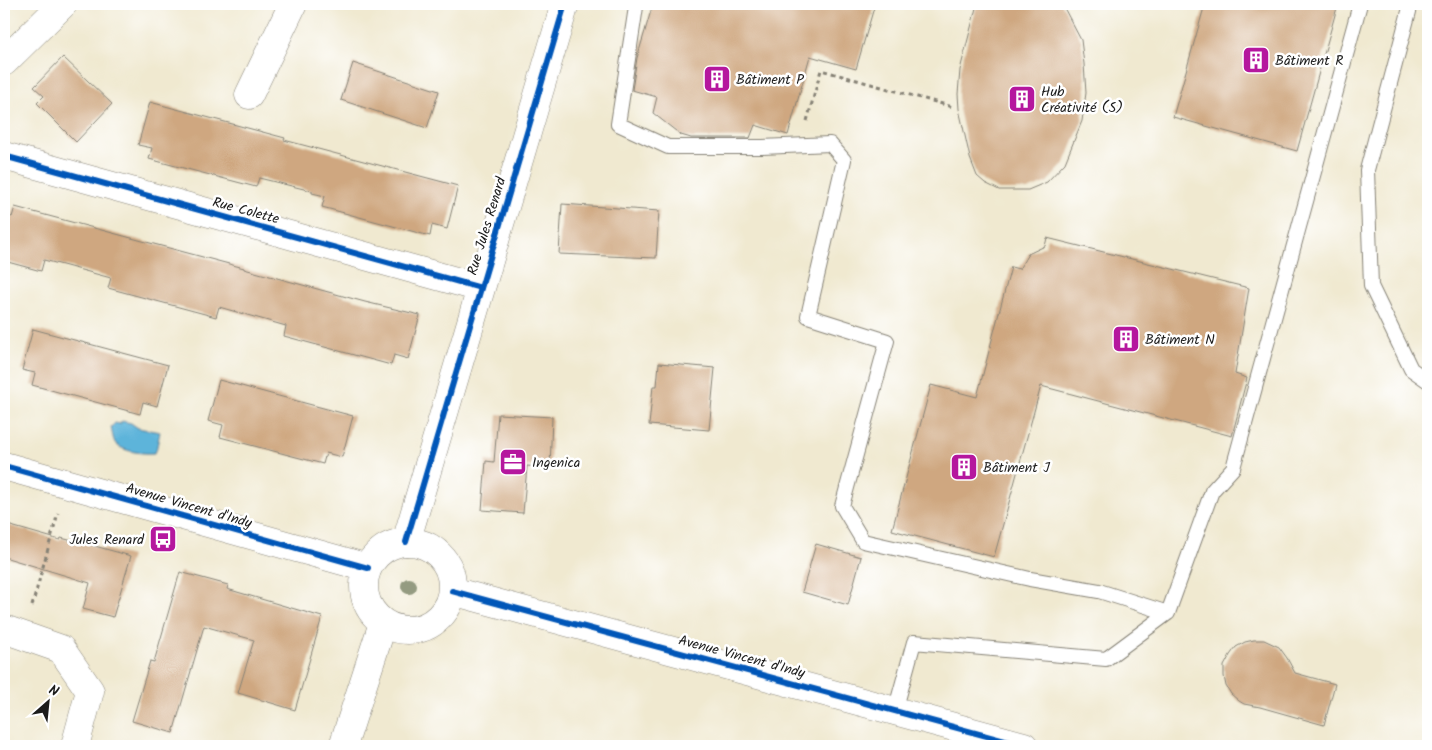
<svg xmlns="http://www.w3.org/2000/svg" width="1432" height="750" viewBox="0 0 1432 750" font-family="Kalam,sans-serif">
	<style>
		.water { fill: #5db4da; stroke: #3c687b }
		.building { fill: #cfa780 }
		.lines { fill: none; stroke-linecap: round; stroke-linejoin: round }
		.service-casing { stroke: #868276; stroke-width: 16 }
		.minor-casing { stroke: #868276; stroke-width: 29 }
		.tertiary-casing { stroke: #868276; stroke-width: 29 }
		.path { stroke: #868276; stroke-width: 3; stroke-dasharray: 4 4; stroke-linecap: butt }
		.service { stroke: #fff; stroke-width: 14 }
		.minor { stroke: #fff; stroke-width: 28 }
		.tertiary { stroke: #fff; stroke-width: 28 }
		.cycleway-casing { stroke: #fff; stroke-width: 9 }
		.cycleway { stroke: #0057b8; stroke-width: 6 }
		.tree { fill: #949b81 }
		.labels { text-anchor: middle; stroke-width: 5; stroke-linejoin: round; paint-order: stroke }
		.poi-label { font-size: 14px; fill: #1c1c1c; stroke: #fff; text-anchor: start }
		.street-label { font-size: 14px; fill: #1c1c1c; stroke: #fff }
	</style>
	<rect width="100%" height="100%" fill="#fff"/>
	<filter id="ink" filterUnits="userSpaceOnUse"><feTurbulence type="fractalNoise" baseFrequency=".02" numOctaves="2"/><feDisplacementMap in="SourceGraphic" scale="10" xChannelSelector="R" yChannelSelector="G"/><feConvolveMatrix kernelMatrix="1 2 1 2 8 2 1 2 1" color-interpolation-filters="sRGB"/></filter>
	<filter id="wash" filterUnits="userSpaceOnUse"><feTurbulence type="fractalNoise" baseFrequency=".0096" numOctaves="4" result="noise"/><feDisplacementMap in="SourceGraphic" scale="20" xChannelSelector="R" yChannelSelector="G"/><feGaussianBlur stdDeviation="1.12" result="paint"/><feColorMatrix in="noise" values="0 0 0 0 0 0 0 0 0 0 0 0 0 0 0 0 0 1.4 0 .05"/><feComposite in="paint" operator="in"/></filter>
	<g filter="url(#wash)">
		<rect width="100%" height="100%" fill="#f0e9d0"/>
		<path class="water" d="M122,421L131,423L138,428L160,432L156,451L154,453C144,454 122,452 115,443C113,439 112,432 111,427L115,423L120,424Z"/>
		<g id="blocks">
			<path class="building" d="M653,4H875L856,69L810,56L788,135L755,125L750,138H691L681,135L653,113L657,97L632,90L637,58Z
				M977,4H1062L1081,40L1084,64L1086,93L1082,121L1065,163L1047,182L1028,190H999L985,183L977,176L970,158L959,109L958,94L960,70Z
				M1205,4H1338L1297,151L1173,117Z
				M63,57L112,104L76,142L37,103L44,96L34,87Z
				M353,63L439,91L427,128L341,100Z
				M150,102L285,138L284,140L458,186L447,229L432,225L430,236L322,207L325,196L312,193V191L259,178L256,187L149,159L152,148L138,145Z
				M562,204L659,211L656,258L559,254Z
				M15,207L244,268V269L365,302L420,315L408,359L394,355L391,365L284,336L286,326L219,307L216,317L108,288L111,278L44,260L41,271L4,261V214L12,217Z
				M1047,238L1249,288L1235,374L1247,378L1232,436L1041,386L994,557L892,530L931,385L977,397L1011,267L1019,269L1028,254L1045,246Z
				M33,329L168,365L157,406L143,402L140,414L32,385L35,373L22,370Z
				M659,363L715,368L709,430L649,425L653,386H657Z
				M219,380L353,416L342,457L326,453L323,464L220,437L223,425L208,421Z
				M498,414L552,417L550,468L527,466L523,513L482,510L486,461L494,462Z
				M4,524L60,540L61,538L73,541V540L131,556L113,617L83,609L90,583L4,557Z
				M816,544L861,557L848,605L802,592Z
				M180,572L228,585L227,589L322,617L295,710L238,693L254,640L204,626L173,733L132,721L150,661L154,662Z
				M1254,640H1264L1279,647L1287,658L1295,673L1335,684L1324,725L1260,707L1244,704L1239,701L1231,694L1226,686L1224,676V666L1230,655L1236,647L1245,642Z"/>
		</g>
	</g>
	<g filter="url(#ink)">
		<use href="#blocks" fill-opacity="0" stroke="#868276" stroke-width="1"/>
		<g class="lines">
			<g class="service-casing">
				<path id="service" d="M1411,4L1367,170L1371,286L1411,369L1428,381
					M636,7L618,124L668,147H762L830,144L844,160L808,316L887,341L842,506L863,541L1030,579L1099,591L1168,613
					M895,711L914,642L1106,659L1168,613L1212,491L1233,468L1360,4"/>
			</g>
			<g class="minor-casing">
				<path id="minor" d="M4,62L63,4
					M249,95L293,4
					M4,156L481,288
					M406,542L565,4
					M4,629L61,649L90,691L75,746
					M343,746L383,623"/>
			</g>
			<g class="tertiary-casing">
				<path id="tertiary" d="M4,466L368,568
					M364 586a44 44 0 1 1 88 0a44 44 0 1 1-88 0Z
					M452,591L1024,746"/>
			</g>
			<path class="path" d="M807,121L821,70L953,107
				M32,606L58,513"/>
			<use href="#service" class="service"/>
			<use href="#minor" class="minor"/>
			<use href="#tertiary" class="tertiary"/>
			<g class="cycleway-casing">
				<path id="cycleway" d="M4,156L481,288
					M4,466L368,568
					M406,542L565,4
					M452,591L1024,746"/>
			</g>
			<use href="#cycleway" class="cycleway"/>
		</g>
		<circle class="tree" cx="409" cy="586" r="8"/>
	</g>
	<defs>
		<g id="building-square" transform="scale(1.4375)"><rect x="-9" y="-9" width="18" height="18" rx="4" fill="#b5179e" stroke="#fff"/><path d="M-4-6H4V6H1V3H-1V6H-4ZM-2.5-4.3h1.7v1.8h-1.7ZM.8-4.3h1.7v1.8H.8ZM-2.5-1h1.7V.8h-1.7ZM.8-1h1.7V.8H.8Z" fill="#fff"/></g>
		<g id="office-square" transform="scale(1.4375)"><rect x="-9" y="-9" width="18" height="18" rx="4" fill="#b5179e" stroke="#fff"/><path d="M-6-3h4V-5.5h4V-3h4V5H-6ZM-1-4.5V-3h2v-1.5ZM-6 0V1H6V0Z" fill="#fff"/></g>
		<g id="bus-square" transform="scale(1.4375)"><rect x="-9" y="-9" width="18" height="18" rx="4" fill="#b5179e" stroke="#fff"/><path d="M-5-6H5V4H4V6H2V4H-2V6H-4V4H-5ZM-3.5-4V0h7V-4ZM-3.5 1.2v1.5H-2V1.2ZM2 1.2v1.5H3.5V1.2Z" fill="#fff"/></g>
	</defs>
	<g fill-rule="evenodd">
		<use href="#building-square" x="1256" y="60"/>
		<use href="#building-square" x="717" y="79"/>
		<use href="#building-square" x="1022" y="99"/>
		<use href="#building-square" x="1126" y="339"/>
		<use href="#office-square" x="513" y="462"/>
		<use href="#building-square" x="964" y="467"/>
		<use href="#bus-square" x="163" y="539"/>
	</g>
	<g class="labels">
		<g class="poi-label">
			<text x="1275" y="65">Bâtiment R</text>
			<text x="736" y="84">Bâtiment P</text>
			<text x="1041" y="96">Hub<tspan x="1041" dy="16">Créativité (S)</tspan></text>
			<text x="1145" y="344">Bâtiment N</text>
			<text x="532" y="467">Ingenica</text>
			<text x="983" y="472">Bâtiment J</text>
			<text x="144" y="544" text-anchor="end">Jules Renard</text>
		</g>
		<g class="street-label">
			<text transform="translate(246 210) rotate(15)" y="5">Rue Colette</text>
			<text transform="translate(486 226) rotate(-73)" y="5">Rue Jules Renard</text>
			<text transform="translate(189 505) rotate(16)" y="5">Avenue Vincent d'Indy</text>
			<text transform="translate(742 656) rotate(15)" y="5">Avenue Vincent d'Indy</text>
		</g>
	</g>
	<rect width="1432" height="750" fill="none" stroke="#fff" stroke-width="20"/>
	<g transform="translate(48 702) rotate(27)" stroke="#ffffff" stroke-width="4" paint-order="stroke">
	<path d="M0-4L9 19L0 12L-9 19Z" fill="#1c1c1c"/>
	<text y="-8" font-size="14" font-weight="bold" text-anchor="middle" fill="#1c1c1c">N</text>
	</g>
</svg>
